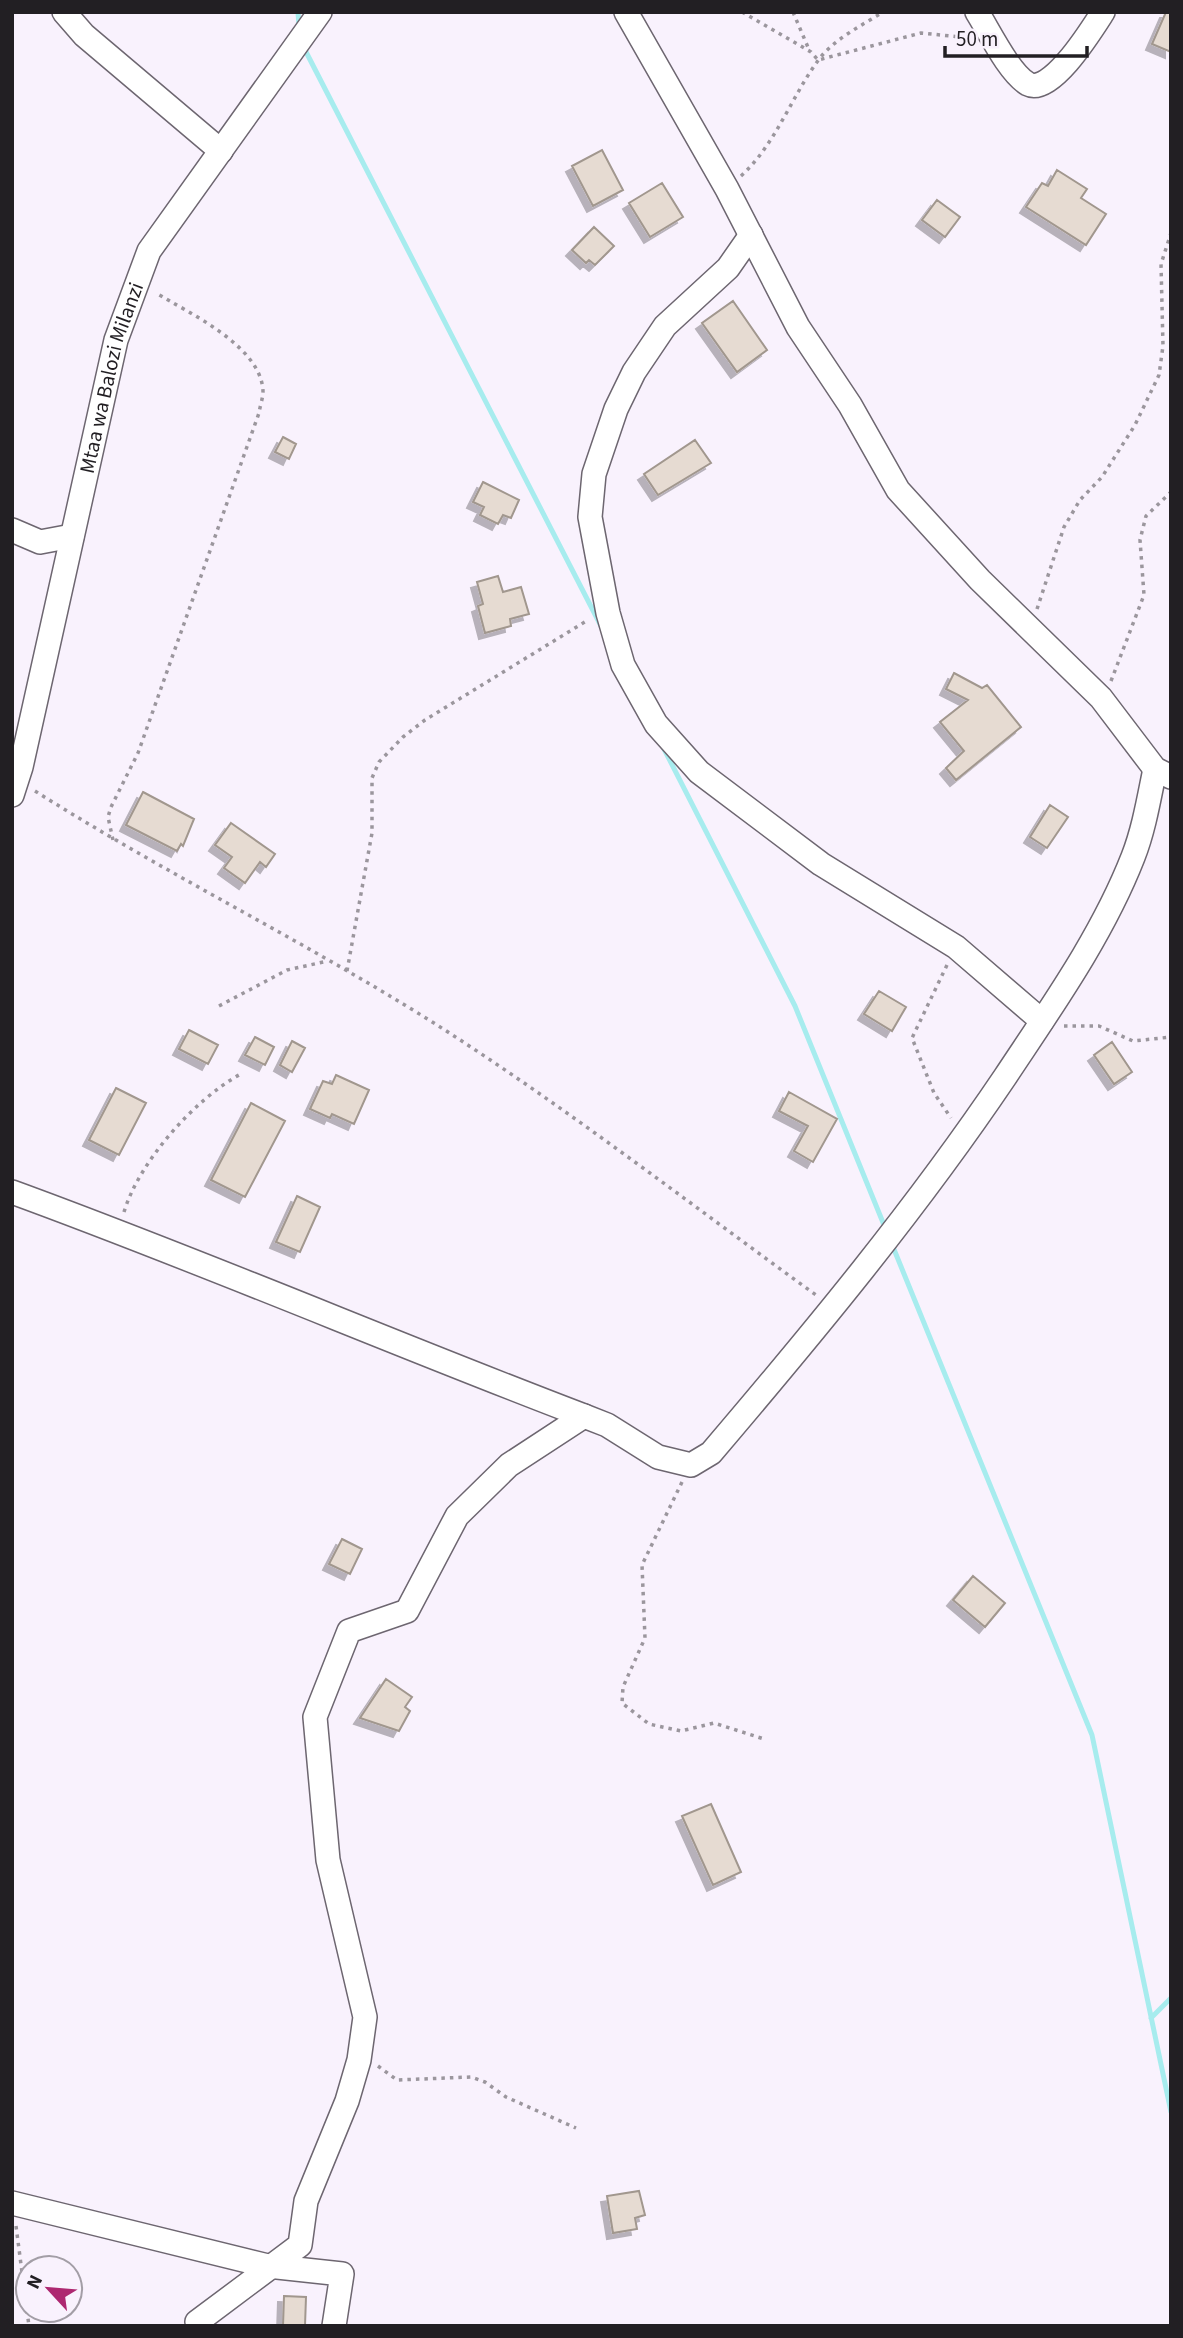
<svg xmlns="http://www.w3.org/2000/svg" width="1183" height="2338" viewBox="0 0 1183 2338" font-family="'Source Sans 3',sans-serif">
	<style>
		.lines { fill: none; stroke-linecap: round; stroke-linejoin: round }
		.stream { stroke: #a7ecee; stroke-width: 5 }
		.building { fill: #e6dbd2; stroke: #a1978e; stroke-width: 2; filter: url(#shadow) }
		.minor-casing { stroke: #6d6670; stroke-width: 26 }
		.path { stroke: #9b969d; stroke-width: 3.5; stroke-dasharray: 3.5 5; stroke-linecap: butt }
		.minor { stroke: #fff; stroke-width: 23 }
		.labels { text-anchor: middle; stroke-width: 5; stroke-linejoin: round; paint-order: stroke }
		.street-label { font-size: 21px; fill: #221f23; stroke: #f9f2fd }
	</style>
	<defs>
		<filter id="shadow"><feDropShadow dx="-6" dy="6" stdDeviation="0" flood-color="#0004"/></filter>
	</defs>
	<rect width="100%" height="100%" fill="#f9f2fd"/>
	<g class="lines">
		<path class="stream" d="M298,12L299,27
			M303,46L601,626
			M663,747L795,1006L886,1230
			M891,1242L1092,1735L1171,2112
			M1151,2018L1171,1998"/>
	</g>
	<path class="building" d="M1166,12H1171V52L1152,44Z
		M602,150L623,190L593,206L572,166Z
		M1057,170L1087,189L1081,198L1106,214L1086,245L1026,207L1042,183L1048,186Z
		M662,183L683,217L650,237L629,203Z
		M937,200L960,217L945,237L922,220Z
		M594,227L614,246L595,265L589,260L586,263L572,250Z
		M733,301L767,350L737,372L702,323Z
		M283,437L296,444L289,459L275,452Z
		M695,440L711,463L658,495L644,474Z
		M483,482L519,500L511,518L503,515L498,524L480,515L484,507L473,502Z
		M498,576L503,592L521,587L529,614L510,619L511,626L485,633L478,606L483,604L477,582Z
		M954,673L982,688L987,685L1021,727L956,780L946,768L964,751L940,722L968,700L946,689Z
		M143,792L194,819L183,846L181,844L177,851L126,825Z
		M1050,805L1068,817L1047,848L1030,837Z
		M231,823L275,854L266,867L260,862L245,883L224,868L232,857L215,845Z
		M879,991L906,1007L892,1031L864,1014Z
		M189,1030L218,1045L208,1064L179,1049Z
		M255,1037L274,1047L265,1065L245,1055Z
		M292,1041L305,1048L292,1072L280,1065Z
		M1112,1042L1132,1072L1114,1084L1094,1055Z
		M336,1075L369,1090L354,1124L332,1114L330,1118L310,1109L323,1081L332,1084Z
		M116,1088L146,1103L119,1155L89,1140Z
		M789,1092L837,1119L813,1162L794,1151L808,1126L779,1111Z
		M251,1103L285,1121L245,1197L211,1180Z
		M297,1196L320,1207L300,1252L276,1242Z
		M342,1539L362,1549L350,1574L329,1564Z
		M973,1576L1005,1603L985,1627L953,1600Z
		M386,1679L412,1697L405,1707L410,1711L399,1731L360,1718Z
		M711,1804L741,1872L713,1885L682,1816Z
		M639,2191L645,2215L635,2218L637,2229L613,2233L607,2196Z
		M284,2296L306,2297L305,2326H283Z"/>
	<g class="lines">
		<g class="minor-casing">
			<g id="minor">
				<path d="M64,12L84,35L221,151"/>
				<path d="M626,12L727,189L798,327L850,405L898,490L980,580L1101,698L1155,769L1171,777"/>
				<path d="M977,12C989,31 1009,73 1028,84C1051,96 1092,29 1103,12"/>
				<path d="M751,235L728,268L665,326L634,372L616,409L594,474L590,517L608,613L623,665L656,724L699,772L821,864L956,947L1042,1021"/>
				<path d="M12,530L40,542L72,536"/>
				<path id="s1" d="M12,795L21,767L116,340L149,251L320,12"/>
				<path d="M12,1192C204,1262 392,1343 584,1416L607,1425L658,1457L691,1465L711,1453C814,1332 916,1209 1005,1077C1052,1006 1102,936 1133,857C1144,829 1149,798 1155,769"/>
				<path d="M12,2203L268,2266L342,2274L334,2326"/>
				<path d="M197,2322L300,2245L306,2201L347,2101L359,2060L365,2017L328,1860L315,1717L349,1631L407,1611L457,1516L509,1465L584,1416"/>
			</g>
		</g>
		<path class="path" d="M742,12L811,52L818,60L921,33L970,38
			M793,12L810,52
			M741,176C775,145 791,98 817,62C832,40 861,26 883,12
			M1037,609L1064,527L1080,500L1102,477L1135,425L1159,375L1163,346L1161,264L1171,233
			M1111,681L1144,595L1140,540L1146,516L1171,492
			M35,791C166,874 306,942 437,1025C567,1108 690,1204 816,1295
			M113,840L108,817L111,807L138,753L259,413C260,406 263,398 263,391C261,346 189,313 156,293
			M947,965L912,1038L934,1093L951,1118
			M347,971L372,833V778L379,762L403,737L425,720L588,620
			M219,1006L287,970L328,961
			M1064,1026H1099L1133,1041L1171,1037
			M124,1212C139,1162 194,1100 239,1075
			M682,1482L642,1565L645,1638L623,1687L622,1703L649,1724L681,1731L714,1723L764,1739
			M378,2066L397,2080L471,2077L485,2082L506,2097L576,2128
			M16,2226L29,2326"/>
		<use href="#minor" class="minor"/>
	</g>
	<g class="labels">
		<g class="street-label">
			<text dy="7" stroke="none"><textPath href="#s1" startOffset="429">Mtaa wa Balozi Milanzi</textPath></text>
		</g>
	</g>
	<rect width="1183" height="2338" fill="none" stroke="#221f23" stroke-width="28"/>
	<g transform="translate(49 2289) rotate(296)"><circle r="33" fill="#f9f2fd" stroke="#a39ea6" stroke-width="2"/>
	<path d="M0-5L12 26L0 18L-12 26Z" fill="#ad2870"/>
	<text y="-10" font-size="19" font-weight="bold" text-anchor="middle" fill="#221f23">N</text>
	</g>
	<path d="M945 46v10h142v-10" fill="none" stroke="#221f23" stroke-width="3.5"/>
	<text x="956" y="46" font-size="21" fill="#221f23" stroke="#f9f2fd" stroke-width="5" paint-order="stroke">50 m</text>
</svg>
